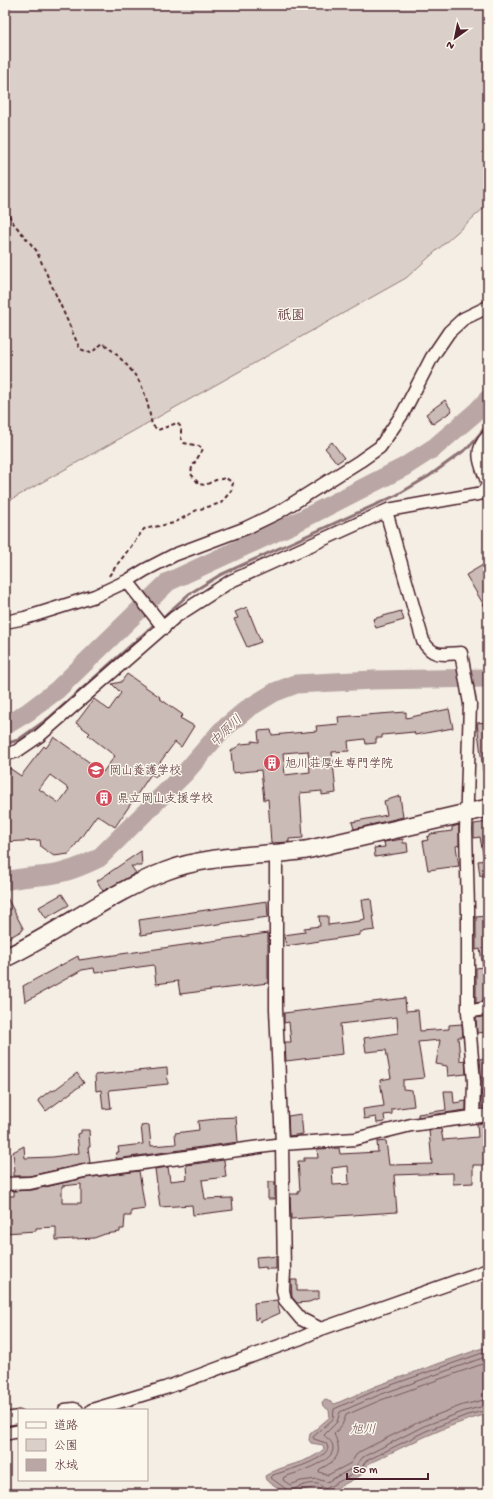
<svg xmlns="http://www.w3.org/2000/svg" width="493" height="1499" viewBox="0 0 493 1499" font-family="'Gochi Hand','Klee One',sans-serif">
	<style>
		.green { fill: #dbd0c9; stroke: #92787a }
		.water { fill: #baa7a5; stroke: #8d7174 }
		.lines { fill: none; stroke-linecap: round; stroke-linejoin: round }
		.shore { stroke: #77555c; stroke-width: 1 }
		.stream { stroke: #8d7174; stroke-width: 3 }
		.river { stroke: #baa7a5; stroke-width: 19 }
		.building { fill: #cabbb6; stroke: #4a1f2b; fill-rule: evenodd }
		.street-casing { stroke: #4a1f2b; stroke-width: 15 }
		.secondary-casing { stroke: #4a1f2b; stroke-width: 20 }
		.path { stroke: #4a1f2b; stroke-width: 2; stroke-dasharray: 4 3; stroke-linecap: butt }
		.street { stroke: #fbf7ec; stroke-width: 12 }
		.secondary { stroke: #fbf7ec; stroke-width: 17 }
		.labels { text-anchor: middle; stroke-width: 3; stroke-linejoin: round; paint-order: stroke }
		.poi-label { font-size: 12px; fill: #4a1f2b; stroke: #fbf7ec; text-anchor: start }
		.water-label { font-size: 13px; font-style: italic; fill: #714f56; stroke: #fbf7ec }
		.quarter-label { font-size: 14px; fill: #4a1f2b; stroke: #fbf7ec }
	</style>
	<rect width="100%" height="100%" fill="#f4eee4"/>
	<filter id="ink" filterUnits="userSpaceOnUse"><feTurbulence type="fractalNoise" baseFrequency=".025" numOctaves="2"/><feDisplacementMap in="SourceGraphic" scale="8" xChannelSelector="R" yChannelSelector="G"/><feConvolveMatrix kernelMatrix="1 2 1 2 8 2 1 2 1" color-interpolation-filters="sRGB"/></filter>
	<g filter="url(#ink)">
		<path class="green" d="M5,5H488V206L485,207L406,278L5,503Z"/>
		<path class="water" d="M488,1346V1414C445,1425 407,1445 368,1464C366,1468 364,1473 361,1475C355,1479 326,1494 321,1494L318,1487L286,1493L266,1480L265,1476C283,1464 308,1464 324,1449L323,1445L311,1443L309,1440L310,1434L330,1417L329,1410L323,1406L322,1402L326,1400L335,1404L376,1386Z"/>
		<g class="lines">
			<path class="shore" d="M488,1351L377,1390L334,1409L333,1419L313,1437L314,1439L326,1443L328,1448C325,1461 285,1471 273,1475L271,1478L290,1492C296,1487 309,1482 318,1484C321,1484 323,1488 325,1489L359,1471L366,1461L426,1431L467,1415L488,1410
				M488,1356L379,1395L340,1412L337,1422L324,1435C327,1439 332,1440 333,1447C335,1463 295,1473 284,1477L283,1480L290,1485L301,1481L317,1479L327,1482L355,1467L363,1457L424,1426L465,1411L488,1405
				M488,1362L381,1400L346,1415L342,1425L334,1434C343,1453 338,1460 320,1469L319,1472L328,1475L351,1463L356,1455L361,1451L423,1420L463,1405L488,1399"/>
			<path class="stream" d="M161,619L189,594L220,575L397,495L429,476L469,447L488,424
				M5,744L18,740L49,718L157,622"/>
			<path class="river" d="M5,726L28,712L57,690L168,582L291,525L404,467L435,447L477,411L488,399
				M5,881C20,877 33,877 49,875C66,873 83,866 99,858L185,773L221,731L247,709L275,692L296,684L373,680L488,678"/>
		</g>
		<path class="building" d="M445,400L452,411L433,424L426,414Z
			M332,442L344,458L337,463L325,448Z
			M488,562V612L466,575Z
			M247,607L261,642L247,647L234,619L238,618L235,612Z
			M401,611L404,620L376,628L373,619Z
			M127,674L160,697L159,698L183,715L180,718L194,726L181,747L175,742L158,765L162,768L156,777L151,774L115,827L97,815L69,854L54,856L41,847L40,840L5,842V765L21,776L44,746L46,748L54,737L103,772L115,756L88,735L90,733L76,723L94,699L109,710L121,693L112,684L121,682ZM50,775L69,789L59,803L39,789Z
			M449,709L453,728L415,735L414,732L382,735V738H376V743L366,744L365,739L348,741L349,751L332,752L336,793L322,795V791L300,793L303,838L289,839V842L271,843L268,799L264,800L261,770L233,773L231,751L241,744L252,743V741L259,742L258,731L271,730L272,735L317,731L316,726L339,724L338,717L406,712V718ZM308,751L310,772L285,775L283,753Z
			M488,722V771H483L477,723Z
			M400,796L403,817L354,829L352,822L387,815L384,801Z
			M488,822V854H483L480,837L474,838V824Z
			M459,825V845L456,846L459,866L428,870L423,841L428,840L427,837L430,836V834L452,831V827Z
			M403,839V843H407L408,852L375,857L374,848L385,847L384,842Z
			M141,851L142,866H131L136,873L103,891L97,881Z
			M488,860V875L480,876L478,861Z
			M5,894L23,928V930L5,940Z
			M62,894L69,905L46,918L39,907Z
			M371,899L375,930L360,932V935L286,946L284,935L305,932L304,928L320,926L319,916H328V925L360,921V920L365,919L362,900Z
			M267,901L268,917L141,935L139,920Z
			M488,916V975H485L486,1001L476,1003V968L483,967L480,949L476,950V917Z
			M268,933V983L180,994L178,981L156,984L154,965L95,973L94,968L82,970L25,1002L23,986L78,956L79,960Z
			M405,998L406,1011L418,1010L420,1031L449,1029V1025L462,1024L463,1037H458L460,1058V1061L465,1060L466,1074L448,1076L447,1066L436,1064L440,1040L418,1042L424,1078L403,1080V1089L412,1090L414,1106L392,1109V1114L384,1115L385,1122L377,1123L376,1117L364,1119L363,1109L384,1106L380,1080L391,1078L386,1050L366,1052L364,1038L398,1033L397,1017L340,1024L343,1054L286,1061L285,1042H291L289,1022L284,1023V1013Z
			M488,1016V1032L477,1033L476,1018Z
			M488,1058V1106L481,1107L482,1082L480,1059Z
			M167,1068L168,1084L109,1090L111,1108L103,1109L101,1090L96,1091L95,1075Z
			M77,1073L84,1083L46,1111L38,1100L51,1090L53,1091Z
			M444,1091H453L454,1103L466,1101V1110L418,1117V1114L446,1110Z
			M301,1114L303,1134L289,1136L288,1116Z
			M236,1117L238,1142L116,1159L117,1152H119L118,1147L143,1144L141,1126L149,1125L151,1146L176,1144L175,1133L199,1130L198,1121L216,1119V1118Z
			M485,1123L486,1141H488V1165H473V1183L453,1184V1173L394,1175L397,1212L291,1219L290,1194H298V1192L300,1191L298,1161H304V1158H318L317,1149L339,1148L340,1154L378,1152L377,1142L386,1141L389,1165L432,1164L429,1130L441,1129L443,1140L478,1137L477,1124ZM348,1166L349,1184L333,1185L332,1168Z
			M81,1130H89L90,1147H88L90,1163L29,1176H13V1172H15L13,1152L24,1146L25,1158L53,1157L79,1153L77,1134L81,1133Z
			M224,1160L226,1177L202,1180L205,1199L232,1198L233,1210L193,1215L192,1205L160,1207L155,1169L168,1167L170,1181L187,1179L186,1165Z
			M139,1171L145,1209L131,1211V1216H125L124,1229H120V1232L105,1234L94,1238L56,1240V1227L36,1228V1231L5,1233V1196H14V1191L32,1190L85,1178ZM81,1184V1203H62V1186Z
			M268,1182H275V1199H268Z
			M269,1256V1257L276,1256V1269H266V1267L257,1268L256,1257Z
			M291,1280H297V1291H319V1298L309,1302L297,1303L292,1297Z
			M277,1300L280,1313L260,1322L259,1318L255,1320L254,1303Z"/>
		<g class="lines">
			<g class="street-casing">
				<path id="street" d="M488,436C472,452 482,466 488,484
					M386,511L423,641C433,658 444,654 461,653L470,704L466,830L468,909V1012L474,1082L473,1117
					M127,581L164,628
					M5,622L25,618L95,596L127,581L145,570L174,555L246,528L279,512L360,461L380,447L403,413L432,357L449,332L463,319L488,307
					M5,755L17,751L39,736L175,617L231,581L388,510L483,493L488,485
					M276,854V1009L282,1144L284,1272L283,1290L285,1300L301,1319L321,1329
					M468,1012L488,1008
					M5,1184L30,1183L84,1171L282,1144L355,1139L411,1125L488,1115
					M65,1410L74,1409L77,1410
					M92,1410L165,1388L301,1338L321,1329L488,1270
					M5,1419L19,1417
					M5,1434L19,1431"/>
			</g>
			<g class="secondary-casing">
				<path id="secondary" d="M5,958C60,932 109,893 166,871C210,854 259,857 306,850L488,808"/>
			</g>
			<path class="path" d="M5,209L14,224L36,250L80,349L91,353L103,343C114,351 134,371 140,383C147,396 149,411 152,425L158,430L177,423L181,427V438L184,443L199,446L203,449L192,467L191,474L199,484L205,485L216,480L226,478L233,483L231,491L221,503L197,510L174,523L144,529L108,577"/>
			<use href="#street" class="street"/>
			<use href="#secondary" class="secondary"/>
		</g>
	</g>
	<defs>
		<g id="building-disc" transform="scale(0.9)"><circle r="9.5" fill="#d1495b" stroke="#fbf7ec"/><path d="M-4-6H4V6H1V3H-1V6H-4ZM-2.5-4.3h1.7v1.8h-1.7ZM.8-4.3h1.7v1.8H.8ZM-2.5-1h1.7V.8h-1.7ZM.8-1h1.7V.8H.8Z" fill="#fff"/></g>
		<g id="school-disc" transform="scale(0.9)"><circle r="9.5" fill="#d1495b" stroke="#fbf7ec"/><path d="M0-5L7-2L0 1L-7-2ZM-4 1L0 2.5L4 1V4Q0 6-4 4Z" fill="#fff"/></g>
	</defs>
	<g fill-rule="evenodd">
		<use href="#building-disc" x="272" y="763"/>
		<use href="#school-disc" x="96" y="770"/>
		<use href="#building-disc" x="104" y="798"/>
	</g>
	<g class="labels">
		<g class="poi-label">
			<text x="285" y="767">旭川荘厚生専門学院</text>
			<text x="109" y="774">岡山養護学校</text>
			<text x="117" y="802">県立岡山支援学校</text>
		</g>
		<g class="water-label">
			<text transform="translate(225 730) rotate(-44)" y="5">中原川</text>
			<text x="363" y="1433">旭川</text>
		</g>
		<g class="quarter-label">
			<text x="291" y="319">祇園</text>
		</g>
	</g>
	<rect width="493" height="1499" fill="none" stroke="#fbf7ec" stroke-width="20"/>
	<rect x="10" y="10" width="473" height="1479" fill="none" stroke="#4a1f2b" stroke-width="1.5" filter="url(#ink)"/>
	<rect x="18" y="1409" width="130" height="72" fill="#fbf7ec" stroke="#b4a19f"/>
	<rect x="26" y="1422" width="20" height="6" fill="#fbf7ec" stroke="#b4a19f"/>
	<text x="54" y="1429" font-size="12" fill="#4a1f2b">道路</text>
	<rect x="26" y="1439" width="20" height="12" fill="#dbd0c9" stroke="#b4a19f"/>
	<text x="54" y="1449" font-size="12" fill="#4a1f2b">公園</text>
	<rect x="26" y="1459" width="20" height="12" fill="#baa7a5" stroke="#b4a19f"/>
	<text x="54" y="1469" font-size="12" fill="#4a1f2b">水域</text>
	<g transform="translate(455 38) rotate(213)" stroke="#fbf7ec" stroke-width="3" paint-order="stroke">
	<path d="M0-3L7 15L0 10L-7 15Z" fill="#4a1f2b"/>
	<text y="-6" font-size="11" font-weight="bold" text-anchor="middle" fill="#4a1f2b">N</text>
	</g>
	<path d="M347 1473v6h81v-6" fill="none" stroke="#4a1f2b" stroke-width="2"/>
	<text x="353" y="1473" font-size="12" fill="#4a1f2b" stroke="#fbf7ec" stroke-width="3" paint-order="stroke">50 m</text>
</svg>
